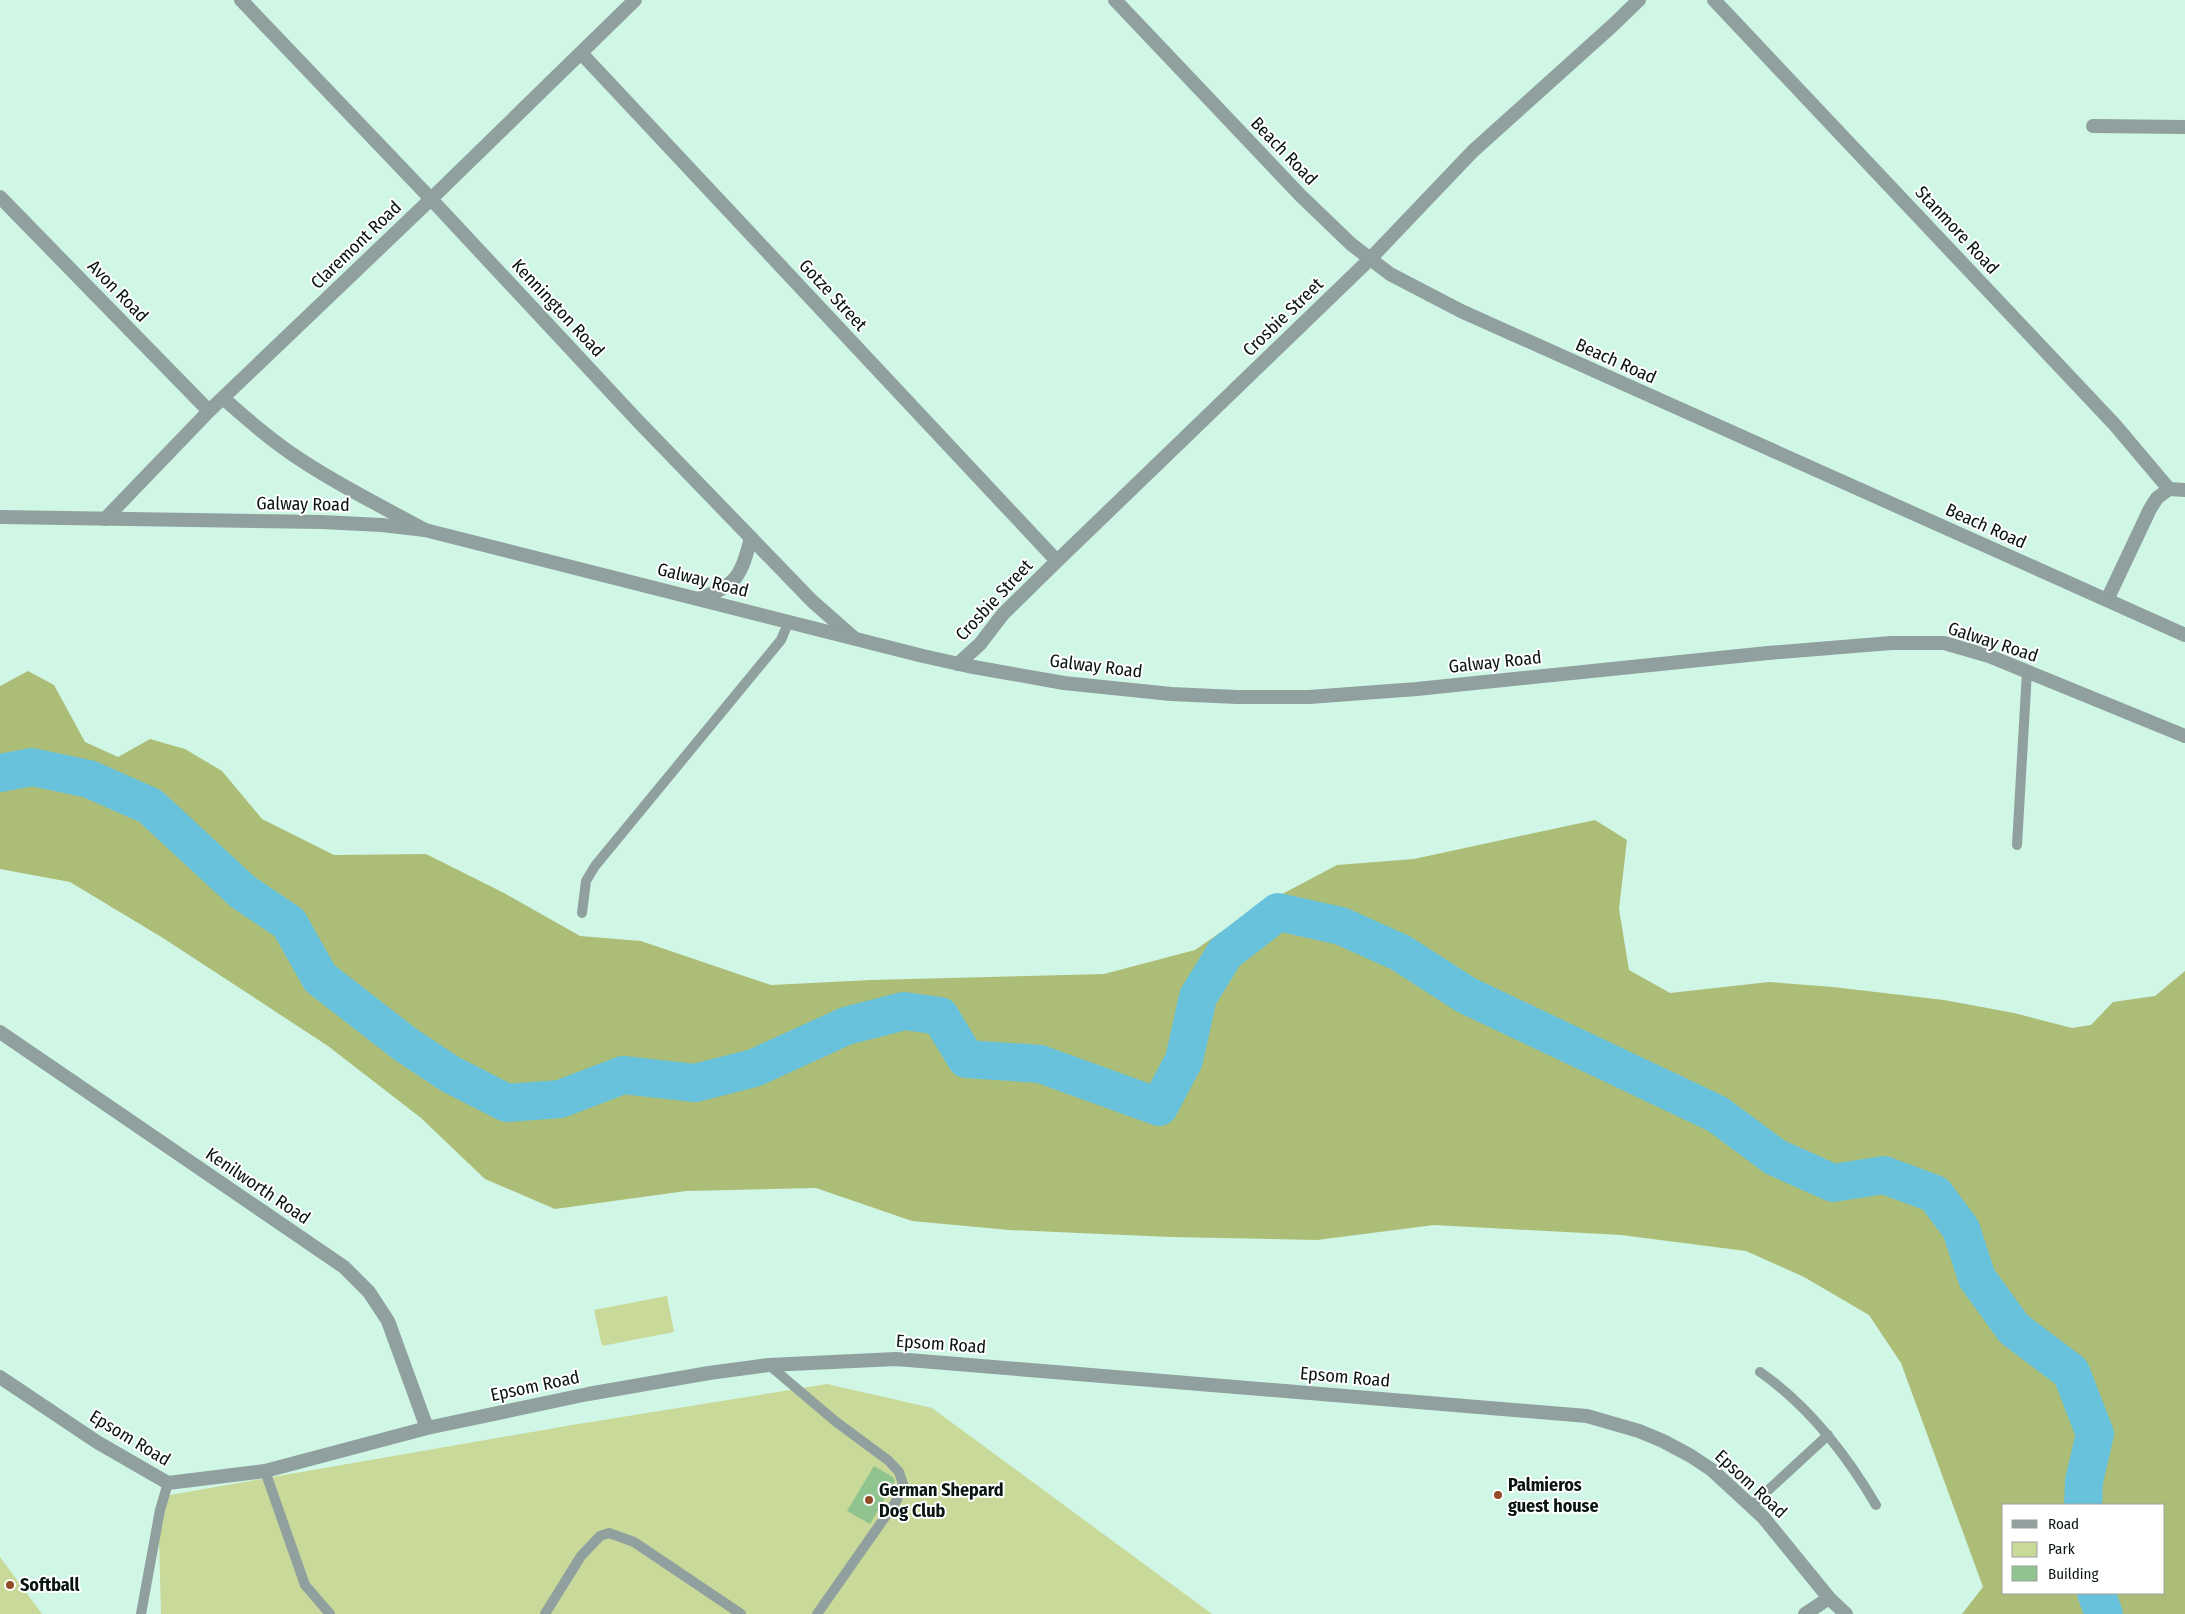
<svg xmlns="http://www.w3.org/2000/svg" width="2185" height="1614" viewBox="0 0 2185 1614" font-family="'Fira Sans Condensed',sans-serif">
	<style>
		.green { fill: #c9d999 }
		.forest { fill: #acbd78; fill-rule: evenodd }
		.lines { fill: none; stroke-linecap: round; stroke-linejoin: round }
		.river { stroke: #68c2db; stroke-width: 38 }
		.building { fill: #90c48e }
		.service { stroke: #8fa09f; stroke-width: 10 }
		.minor { stroke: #8fa09f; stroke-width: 14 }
		.tertiary { stroke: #8fa09f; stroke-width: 14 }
		.poi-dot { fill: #924b27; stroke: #fff; stroke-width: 2 }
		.labels { text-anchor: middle; stroke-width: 4; stroke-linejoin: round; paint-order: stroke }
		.street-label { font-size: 18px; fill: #081510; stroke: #fff }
		.poi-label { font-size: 18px; font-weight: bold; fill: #081510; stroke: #fff; text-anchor: start }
	</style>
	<rect width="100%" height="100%" fill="#d0f6e6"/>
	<path class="green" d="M667,1296L674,1332L602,1346L594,1310Z
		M827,1384L932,1408L1212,1614H161L158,1497L572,1425Z
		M0,1557L42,1614H0Z"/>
	<path class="forest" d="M28,671L54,685L85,742L118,757L150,739L185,749L222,771L262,819L334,855L426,854L504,893L580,936L641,941L771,985L871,980L1104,974L1195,950L1254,909L1337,865L1414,859L1595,820L1627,840L1619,909L1629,970L1670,993L1769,982L1833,987L1944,1000L2014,1013L2072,1028L2091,1025L2113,1002L2155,996L2185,971V1614H1962L1983,1587L1901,1363L1869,1315L1804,1277L1746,1251L1621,1235L1434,1225L1317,1240L1171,1237L1009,1230L912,1221L816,1188L686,1191L555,1209L485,1179L421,1118L328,1046L163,938L70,882L0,869V686ZM2004,1505H2164V1593H2004Z"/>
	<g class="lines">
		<path class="river" d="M0,773L32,767L89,779L150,806L243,892L289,923L320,978L405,1044L450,1074L507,1103L560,1099L623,1075L695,1083L754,1068L846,1026L904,1011L940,1016L966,1059L1040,1064L1159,1107L1184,1060L1198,997L1225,953L1278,912L1341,926L1401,953L1466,995L1717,1114L1775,1157L1833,1183L1884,1175L1935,1194L1961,1229L1977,1278L2014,1329L2071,1372L2095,1434L2084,1481L2083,1505
			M2096,1593L2104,1614"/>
	</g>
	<path class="building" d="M874,1466L893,1477L895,1481L870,1524L847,1511Z"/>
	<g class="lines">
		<path class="service" d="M2017,845L2027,671
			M582,913L586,881L595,866L781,640L789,621
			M769,1365L835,1421L889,1461L899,1472L903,1484L897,1500L817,1614
			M1760,1372C1809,1406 1846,1454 1876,1505
			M265,1471L305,1585L330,1614
			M1751,1506L1828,1435
			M141,1614L160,1510L168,1483
			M545,1614L581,1556L600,1536L609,1533L634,1542L741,1614"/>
		<path class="minor" d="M241,0L431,199L637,420L812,601L853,637
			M1714,0L2115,425L2169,489
			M581,53L1057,561
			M2093,126L2185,127
			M0,197L209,411
			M223,398C248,420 273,442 301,460C340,486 383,507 425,530
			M105,519L209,411L431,199L635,0
			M2107,600L2150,509L2157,498L2169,489L2185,490
			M958,664L980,644L1003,614L1057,561L1369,260L1473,151L1612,26L1639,0
			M0,1032L344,1267L369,1292L388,1321L427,1428
			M0,1377L97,1442L168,1483L265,1471L427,1428L588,1394L709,1373L769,1365L896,1359L1587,1416L1639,1431L1663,1441L1691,1456L1712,1470L1763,1517L1829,1598L1846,1614
			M1805,1614L1829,1598"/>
		<path class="tertiary" d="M1115,0L1301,196L1351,244L1390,274L1461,311L2185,635
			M0,517L321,522L382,525L425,530L923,656L968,666L1064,683L1171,694L1237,697H1309L1417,689L1768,653L1891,643H1944L1989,656L2185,736
			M700,598C737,586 741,575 751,538"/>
	</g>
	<g class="poi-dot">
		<circle cx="1498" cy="1495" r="5"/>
		<circle cx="869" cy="1500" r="5"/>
		<circle cx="10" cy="1585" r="5"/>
	</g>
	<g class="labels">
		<g class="street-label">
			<text transform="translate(1284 151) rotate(46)" y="6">Beach Road</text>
			<text transform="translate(1957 230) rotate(47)" y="6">Stanmore Road</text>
			<text transform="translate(356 245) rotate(-44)" y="6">Claremont Road</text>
			<text transform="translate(118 291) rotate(46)" y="6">Avon Road</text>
			<text transform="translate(833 295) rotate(47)" y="6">Gotze Street</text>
			<text transform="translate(558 308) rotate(47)" y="6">Kennington Road</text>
			<text transform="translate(1283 317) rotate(-44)" y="6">Crosbie Street</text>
			<text transform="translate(1616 361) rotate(24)" y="6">Beach Road</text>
			<text transform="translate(303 504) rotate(1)" y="6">Galway Road</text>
			<text transform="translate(1986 526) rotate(24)" y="6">Beach Road</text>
			<text transform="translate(703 580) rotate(14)" y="6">Galway Road</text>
			<text transform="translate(994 600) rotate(-47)" y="6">Crosbie Street</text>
			<text transform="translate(1993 642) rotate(18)" y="6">Galway Road</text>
			<text transform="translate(1495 662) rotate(-6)" y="6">Galway Road</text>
			<text transform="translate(1096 666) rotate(7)" y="6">Galway Road</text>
			<text transform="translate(258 1186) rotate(34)" y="6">Kenilworth Road</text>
			<text transform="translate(941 1344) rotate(4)" y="6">Epsom Road</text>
			<text transform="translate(1345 1377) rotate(5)" y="6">Epsom Road</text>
			<text transform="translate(535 1386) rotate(-12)" y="6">Epsom Road</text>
			<text transform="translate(130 1438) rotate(31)" y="6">Epsom Road</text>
			<text transform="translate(1751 1484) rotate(43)" y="6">Epsom Road</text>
		</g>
		<g class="poi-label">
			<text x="1508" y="1491">Palmieros<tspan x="1508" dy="21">guest house</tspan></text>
			<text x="879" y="1496">German Shepard<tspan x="879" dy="21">Dog Club</tspan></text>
			<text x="20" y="1591">Softball</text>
		</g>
	</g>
	<rect x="2002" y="1504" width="162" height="90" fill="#ffffff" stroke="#9ca19f"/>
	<rect x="2012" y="1520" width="25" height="8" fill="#8fa09f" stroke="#9ca19f"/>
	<text x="2048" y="1529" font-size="15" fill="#081510">Road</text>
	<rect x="2012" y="1542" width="25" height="15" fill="#c9d999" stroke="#9ca19f"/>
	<text x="2048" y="1554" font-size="15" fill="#081510">Park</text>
	<rect x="2012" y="1566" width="25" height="15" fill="#90c48e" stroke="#9ca19f"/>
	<text x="2048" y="1579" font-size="15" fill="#081510">Building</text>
</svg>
